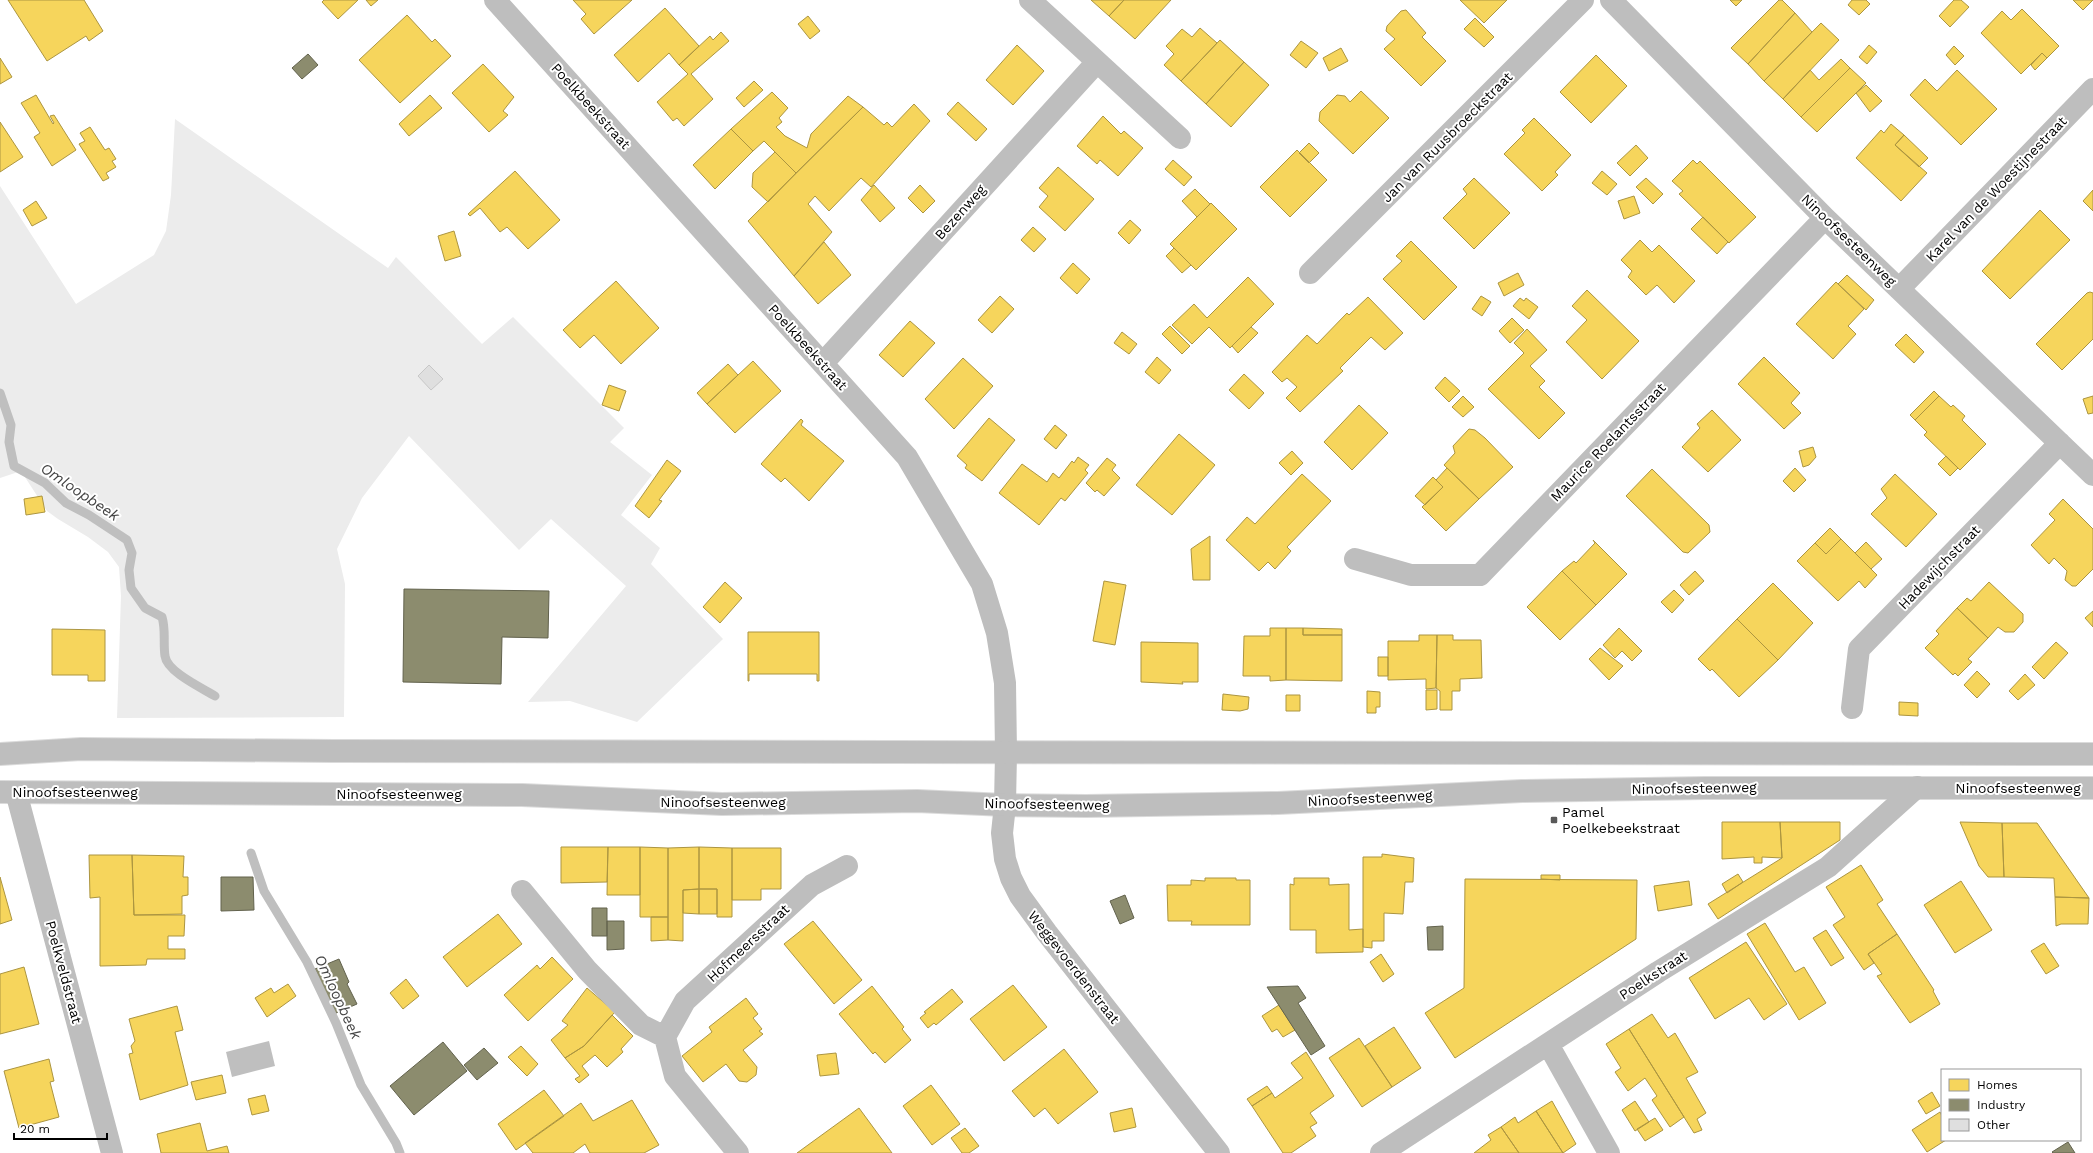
<svg xmlns="http://www.w3.org/2000/svg" width="2093" height="1153" viewBox="0 0 2093 1153" font-family="'Work Sans',sans-serif">
	<style>
		.green { fill: #ececec }
		.water { fill: #bfbfbf }
		.homes { fill: #f6d55c; stroke: #ac9540 }
		.industry { fill: #8c8c6e; stroke: #62624d }
		.lines { fill: none; stroke-linecap: round; stroke-linejoin: round }
		.stream { stroke: #bfbfbf; stroke-width: 9 }
		.building { fill: #dfdfdf; stroke: #c7c7c7 }
		.primary-casing { stroke: #dbdbdb; stroke-width: 24 }
		.street { stroke: #bebebe; stroke-width: 22 }
		.primary { stroke: #bebebe; stroke-width: 22 }
		.poi-dot { fill: #595959; stroke: #fff; stroke-width: 1.5 }
		.labels { text-anchor: middle; stroke-width: 4; stroke-linejoin: round; paint-order: stroke }
		.street-label { font-size: 14px; fill: #000; stroke: #fff }
		.poi-label { font-size: 14px; fill: #000; stroke: #fff; text-anchor: start }
		.water-label { font-size: 15px; font-style: italic; fill: #444; stroke: #fff }
	</style>
	<rect width="100%" height="100%" fill="#fff"/>
	<path class="green" d="M175,119L388,268L396,257L482,344L513,317L624,428L610,442L652,475L621,515L660,548L651,564L723,639L637,722L570,701L528,702L626,586L551,519L519,550L409,436L362,498L337,549L345,584L344,717L117,718L121,596L119,567L108,552L88,537L58,519L47,511L21,471L0,478V186L76,304L154,255L166,231L171,195Z"/>
	<path class="water" d="M269,1041L275,1066L232,1077L226,1052Z"/>
	<path class="homes" d="M8,0H84L103,31L89,41L86,36L47,61Z
		M324,0H358L338,19L322,2Z
		M366,0H378L371,6Z
		M573,0H632L594,34L581,19L586,14Z
		M1091,0H1124L1109,16Z
		M1124,0H1171L1135,39L1109,16Z
		M1460,0H1507L1484,23Z
		M1730,0H1742L1736,6Z
		M1779,0H1782L1795,13L1748,64L1731,48Z
		M1852,0H1866L1870,4L1859,15L1848,5Z
		M1954,0H1961L1969,7L1950,27L1939,16Z
		M2073,0H2093L2083,10Z
		M665,8L699,46L679,65L669,53L638,82L614,55Z
		M2022,9L2059,46L2047,58L2042,53L2021,74L1981,33L2002,11L2011,20Z
		M1406,10L1426,33L1422,37L1446,61L1421,86L1384,49L1395,39L1386,31L1387,26L1401,11Z
		M1795,13L1812,32L1764,81L1748,64Z
		M407,15L432,42L435,39L451,56L400,103L359,60Z
		M808,16L820,31L810,39L798,24Z
		M1475,18L1494,37L1484,47L1464,29Z
		M1821,23L1839,40L1783,99L1764,81Z
		M1200,28L1217,43L1181,81L1164,65L1174,54L1166,46L1182,29L1192,37Z
		M721,32L729,41L691,74L713,99L684,126L677,118L673,121L657,102L688,74L679,65L710,36L713,40Z
		M1220,40L1244,62L1206,104L1181,81Z
		M1301,41L1318,53L1306,68L1290,55Z
		M1017,45L1044,71L1013,105L986,80Z
		M1869,45L1877,52L1867,64L1859,57Z
		M1954,46L1964,56L1955,65L1946,55Z
		M1341,48L1348,61L1329,71L1323,58Z
		M2042,53L2047,58L2035,70L2031,65Z
		M1596,55L1627,86L1591,123L1560,92Z
		M0,58L12,77L0,84Z
		M1841,59L1850,68L1801,117L1783,99L1810,70L1819,80Z
		M1244,62L1269,85L1231,127L1206,104Z
		M483,64L514,97L503,111L508,115L489,132L452,93Z
		M1850,68L1866,83L1817,132L1801,117Z
		M1957,70L1997,109L1961,145L1910,95L1925,79L1937,91Z
		M754,81L763,90L744,107L736,98Z
		M1866,85L1882,101L1870,112L1856,93Z
		M1361,91L1389,118L1353,154L1319,121L1320,112L1337,95L1345,96L1350,102Z
		M772,92L788,108L779,118L782,122L776,127L785,136L807,148L811,134L848,96L863,107L796,173L764,141L753,151L731,129Z
		M36,95L53,124L54,123L50,116L54,115L76,150L52,166L34,137L40,133L21,103Z
		M430,95L442,108L409,136L399,124Z
		M958,102L987,129L976,141L947,114Z
		M914,104L930,121L871,187L861,178L829,211L815,196L808,204L832,232L794,276L748,221L863,107L884,125L887,122L892,127Z
		M1103,116L1121,134L1124,131L1143,148L1118,176L1100,160L1097,164L1077,146Z
		M1534,118L1571,155L1555,172L1558,175L1542,191L1504,154L1525,133L1522,130Z
		M0,122L23,157L0,172Z
		M1891,124L1904,135L1895,145L1927,173L1901,201L1856,158L1881,130L1884,133Z
		M90,127L105,150L109,148L116,159L112,161L116,167L106,173L109,178L103,181L79,144L85,141L80,133Z
		M731,129L753,151L715,189L693,165Z
		M1904,135L1928,158L1919,167L1895,145Z
		M1309,143L1319,153L1309,163L1299,153Z
		M1636,145L1648,158L1630,176L1617,163Z
		M1297,150L1327,180L1290,217L1260,187Z
		M775,152L796,173L768,202L752,187L753,173Z
		M1173,160L1192,177L1184,186L1165,169Z
		M1693,160L1697,164L1700,161L1756,217L1729,243L1679,194L1683,191L1672,181Z
		M1058,167L1094,199L1065,231L1039,207L1048,196L1039,188Z
		M515,171L560,220L528,249L507,227L500,232L480,208L470,216L468,214Z
		M1602,171L1617,184L1607,195L1592,183Z
		M1474,178L1510,213L1474,249L1443,218L1467,194L1463,189Z
		M1646,178L1663,194L1653,204L1636,187Z
		M874,185L895,208L880,222L861,200Z
		M920,185L935,201L923,213L908,198Z
		M1195,189L1210,204L1197,217L1182,201Z
		M2093,190V211L2083,201Z
		M1634,196L1640,213L1624,219L1618,201Z
		M36,201L47,218L32,226L23,210Z
		M1211,203L1237,229L1196,270L1170,244Z
		M2040,210L2070,240L2010,299L1982,271Z
		M1703,217L1728,242L1717,254L1691,229Z
		M1130,220L1141,230L1129,244L1118,233Z
		M1033,227L1046,239L1034,252L1021,240Z
		M454,231L461,256L445,261L438,236Z
		M1640,240L1652,252L1659,245L1695,281L1674,303L1657,285L1646,295L1628,277L1632,271L1621,260Z
		M1411,241L1457,287L1424,320L1383,279L1402,261L1396,256Z
		M824,242L851,275L818,304L794,276Z
		M1174,248L1191,265L1182,273L1166,256Z
		M1073,263L1090,279L1077,294L1060,278Z
		M1518,273L1524,285L1504,296L1498,283Z
		M1847,275L1874,300L1866,310L1838,284Z
		M1248,277L1274,304L1230,348L1209,327L1192,344L1172,325L1194,304L1207,318Z
		M616,281L659,328L621,364L594,335L580,348L563,330Z
		M1836,282L1864,309L1848,326L1856,334L1833,359L1796,324Z
		M1587,290L1639,341L1602,379L1566,342L1587,320L1572,306Z
		M2090,292L2093,293V339L2062,370L2036,344L2087,293Z
		M1000,296L1014,309L992,333L978,320Z
		M1481,296L1491,302L1482,316L1472,309Z
		M1368,297L1403,333L1385,350L1371,337L1340,368L1343,371L1300,412L1286,398L1297,387L1287,378L1282,382L1272,372L1307,335L1317,344L1347,313L1349,315Z
		M1520,298L1524,301L1526,298L1538,307L1529,319L1513,306Z
		M1512,318L1524,330L1510,343L1499,331Z
		M910,321L935,343L903,377L879,355Z
		M1170,326L1190,346L1182,354L1162,334Z
		M1251,327L1258,333L1238,353L1232,346Z
		M1527,329L1547,350L1530,366L1545,381L1539,387L1565,413L1539,439L1488,389L1524,353L1514,343Z
		M1122,332L1137,344L1129,354L1114,343Z
		M1906,334L1924,352L1914,363L1895,345Z
		M1157,357L1171,370L1159,384L1145,372Z
		M1764,357L1800,393L1791,403L1801,413L1784,429L1738,384Z
		M963,358L993,386L954,429L925,399Z
		M753,361L781,391L735,433L707,404Z
		M728,364L738,375L707,404L697,393Z
		M1244,374L1264,393L1249,409L1229,390Z
		M1445,377L1460,391L1449,402L1435,388Z
		M609,385L626,391L619,411L602,405Z
		M1934,391L1939,396L1915,420L1910,415Z
		M1463,396L1474,407L1463,417L1452,407Z
		M1939,396L1951,407L1953,405L1965,416L1962,420L1986,444L1960,470L1924,435L1927,432L1915,420Z
		M2093,396V413L2088,414L2083,399Z
		M1359,405L1388,433L1352,470L1324,442Z
		M1712,410L1741,440L1708,472L1682,447L1700,428L1697,424Z
		M989,418L1015,440L982,481L965,468L967,465L957,456Z
		M801,419L803,421L801,425L844,461L809,501L785,478L781,482L761,464Z
		M1055,425L1067,435L1056,449L1044,439Z
		M1469,429L1475,430L1485,438L1513,467L1479,499L1444,465L1455,453L1453,446Z
		M1179,434L1215,465L1172,515L1136,485Z
		M1813,447L1816,457L1809,465L1803,467L1799,451Z
		M1292,451L1303,463L1291,475L1279,463Z
		M1946,456L1958,468L1950,476L1938,464Z
		M1078,457L1089,465L1085,470L1088,473L1065,501L1061,498L1039,525L999,493L1022,464L1047,482L1053,473L1059,478L1072,461L1074,463Z
		M1107,458L1116,465L1112,470L1120,478L1104,496L1097,490L1095,492L1086,483Z
		M667,460L681,471L659,500L662,501L649,518L635,506Z
		M1447,468L1479,499L1446,531L1422,507L1443,487L1436,480Z
		M1795,468L1806,480L1794,492L1783,481Z
		M1652,469L1709,525L1710,532L1688,553L1683,552L1626,496Z
		M1302,474L1331,501L1287,547L1291,551L1275,569L1268,562L1259,571L1226,540L1247,517L1255,524Z
		M1895,474L1937,514L1906,547L1871,514L1887,498L1881,489Z
		M1433,477L1443,487L1425,505L1415,496Z
		M42,496L45,512L26,515L24,499Z
		M2063,499L2093,529V569L2076,586H2072L2065,580L2067,571L2054,558L2049,564L2031,545L2055,520L2049,514Z
		M1830,528L1841,539L1826,554L1815,543Z
		M1210,536V580H1193L1191,549Z
		M1841,539L1877,575L1865,588L1859,581L1838,601L1797,561L1815,543L1826,554Z
		M1593,540L1627,574L1596,605L1562,571L1574,561L1576,563L1595,543Z
		M1866,542L1882,559L1871,569L1855,553Z
		M1562,571L1596,605L1560,640L1527,607Z
		M1695,571L1704,581L1689,595L1680,585Z
		M1104,581L1126,585L1115,645L1093,641Z
		M725,582L742,598L720,623L703,607Z
		M1989,582L2023,614V622L2014,632H2005L1998,627L1988,638L1957,608L1967,598L1971,601Z
		M1773,583L1813,623L1778,660L1737,619Z
		M1674,590L1684,600L1672,613L1661,602Z
		M1957,608L1988,638L1968,659L1972,662L1958,676L1955,673L1953,675L1925,648L1939,634L1936,631Z
		M2093,611V627L2085,618Z
		M1737,619L1778,660L1739,697L1712,669L1710,671L1698,659Z
		M1270,628H1286V680L1270,681V676H1243L1244,636H1270Z
		M1286,628H1303V635H1342V681L1286,680Z
		M1303,628L1342,629V635H1303Z
		M1619,628L1642,651L1632,661L1622,651L1615,658L1603,645Z
		M52,629L105,630V681H88V675H52Z
		M748,632H819V681H817V674H749V681H748Z
		M1419,635H1437L1436,688L1426,689V679L1388,680V641H1419Z
		M1437,635H1453V640H1481L1482,678L1460,679V691H1452V710H1440V691L1436,688Z
		M1141,642L1198,643V682H1182L1183,684L1141,682Z
		M2056,642L2068,653L2044,679L2032,667Z
		M1600,648L1623,666L1609,680L1589,659Z
		M1378,657H1388V676H1378Z
		M1977,671L1990,684L1977,698L1964,685Z
		M2025,674L2035,685L2018,700L2009,691Z
		M1426,690H1437V709L1426,710Z
		M1367,691L1380,692V707H1376V713H1367Z
		M1223,694L1249,697L1248,709L1240,711L1222,710Z
		M1286,695H1300V711H1286Z
		M1899,702L1918,703V716L1899,715Z
		M1722,822H1780L1782,858L1762,857V863H1754V857L1722,859Z
		M1780,822H1840V840L1718,919L1708,904L1782,858Z
		M1960,822L2002,823L2004,877H1988L1979,866Z
		M2002,823H2037L2089,898L2055,897L2054,878L2004,877Z
		M561,847H608L607,882L561,883Z
		M608,847H640V895H607Z
		M640,847L668,848V917H640Z
		M699,847L732,848V917H717V889H699Z
		M699,847V889L683,890V941L668,940V848Z
		M732,848H781V889H761V900H732Z
		M1382,854L1414,858L1413,882H1405L1403,914L1384,913V941H1372V948L1363,947V857H1382Z
		M89,855H132L134,915H185L184,936H168V949H185V959H147L146,965L100,966V897L90,898Z
		M132,855L184,856L183,877H188V895L182,896V914L134,915Z
		M1861,865L1883,900L1877,904L1897,934L1868,954L1874,963L1864,970L1833,925L1845,917L1826,887Z
		M1738,874L1743,882L1727,893L1722,884Z
		M1541,875H1560V880L1541,879Z
		M0,877L12,920L0,924Z
		M1205,878H1236V880H1250V925H1191L1192,921H1168L1167,885H1191V880L1205,881Z
		M1294,878H1329V885L1349,884V930L1363,929V952L1316,953V930H1290V884L1294,885Z
		M1465,879L1637,880L1636,939L1455,1058L1425,1013L1464,988Z
		M1689,881L1692,905L1658,911L1654,886Z
		M1961,881L1992,930L1955,953L1924,905Z
		M699,889H717V914H699Z
		M699,889V914L683,913V890Z
		M2055,897L2089,898L2088,924H2061L2056,926Z
		M498,914L522,944L467,987L443,957Z
		M651,917H668V940L651,941Z
		M813,921L862,980L834,1004L784,944Z
		M1765,923L1795,972L1804,967L1826,1003L1799,1020L1747,934Z
		M1826,930L1844,958L1831,966L1813,938Z
		M1897,934L1934,990L1933,991L1940,1004L1910,1023L1877,976L1882,974L1868,954Z
		M1746,942L1787,1004L1764,1020L1749,998L1715,1019L1689,978Z
		M2044,943L2059,966L2046,974L2031,951Z
		M1381,954L1394,974L1383,982L1370,962Z
		M552,957L573,979L528,1021L504,995L537,965L540,969Z
		M24,967L39,1024L0,1034V974Z
		M406,979L419,996L403,1009L390,993Z
		M288,984L296,996L267,1017L255,998L271,988L274,993Z
		M1013,985L1047,1027L1004,1061L970,1019Z
		M872,986L904,1027L902,1029L911,1040L885,1063L875,1052L873,1054L839,1014Z
		M587,988L615,1012L584,1046L565,1058L551,1040L568,1025L562,1021Z
		M952,989L963,1002L936,1025L934,1023L928,1028L920,1018L926,1013L924,1012Z
		M746,998L758,1014L753,1018L762,1029L759,1031L763,1034L743,1050L757,1067L756,1075L747,1082L739,1081L726,1064L703,1082L682,1056L712,1032L709,1027Z
		M1279,1005L1295,1030L1283,1037L1277,1029L1272,1032L1262,1016Z
		M177,1006L183,1030L175,1032L188,1085L140,1100L129,1054L133,1053L131,1046L135,1041L129,1019Z
		M1652,1014L1668,1038L1675,1033L1698,1072L1686,1078L1706,1113L1697,1119L1702,1130L1694,1133L1629,1029Z
		M612,1015L633,1036L621,1049L623,1052L607,1067L595,1055L582,1066L589,1075L579,1083L575,1079L580,1076L565,1058L584,1046Z
		M1394,1027L1421,1068L1392,1087L1365,1046Z
		M1629,1029L1684,1117L1670,1127L1652,1100L1657,1096L1645,1078L1628,1091L1615,1072L1621,1068L1606,1044Z
		M1359,1038L1392,1087L1362,1107L1329,1058Z
		M521,1046L538,1064L527,1076L508,1057Z
		M1064,1049L1098,1092L1058,1124L1045,1108L1034,1117L1012,1091Z
		M1306,1052L1334,1096L1310,1113L1317,1123L1310,1127L1316,1136L1291,1153H1283L1252,1106L1272,1093L1275,1098L1303,1078L1291,1063Z
		M836,1053L839,1074L820,1076L817,1055Z
		M49,1059L54,1081L50,1082L59,1117L19,1128L4,1071Z
		M222,1075L226,1093L196,1100L191,1082Z
		M931,1085L960,1124L932,1145L903,1106Z
		M1267,1086L1272,1093L1252,1106L1247,1099Z
		M544,1090L564,1116L516,1150L498,1124Z
		M1932,1092L1940,1106L1926,1114L1918,1101Z
		M265,1095L269,1111L252,1115L248,1099Z
		M632,1100L659,1145L644,1153H590L585,1144L573,1153H533L525,1143L581,1103L593,1121Z
		M1552,1101L1576,1144L1563,1153L1536,1111Z
		M1635,1101L1649,1122L1635,1131L1622,1110Z
		M859,1108L892,1153H797Z
		M1132,1108L1136,1127L1114,1132L1110,1113Z
		M1536,1111L1563,1153H1519L1501,1127L1515,1117L1518,1123Z
		M1940,1112L1942,1116V1140H1946L1927,1152L1912,1130Z
		M1655,1118L1663,1130L1645,1141L1637,1129Z
		M200,1123L207,1151L227,1146L229,1153H161L157,1134Z
		M1501,1127L1519,1153H1474L1491,1140L1488,1135Z
		M965,1128L979,1146L969,1153H962L951,1138Z"/>
	<path class="industry" d="M308,54L318,65L302,79L292,68Z
		M404,589L549,591L548,638L502,637L501,684L403,682Z
		M221,877H253L254,910L221,911Z
		M1125,895L1134,918L1120,924L1110,901Z
		M592,908H607V936H592Z
		M607,921H624V949L607,950Z
		M1443,926V950H1428L1427,927Z
		M339,959L349,982L347,984L357,1004L334,1014L315,969Z
		M1298,986L1306,998L1298,1003L1325,1046L1311,1055L1267,987Z
		M443,1042L467,1071L414,1115L390,1086Z
		M484,1048L498,1063L477,1080L464,1065Z
		M2068,1142L2075,1153H2053L2052,1152Z"/>
	<g class="lines">
		<path class="stream" d="M0,393L11,425L9,442L14,466L45,483L66,503L89,515L127,540L132,553L129,570L131,588L145,608L162,617C166,630 163,643 165,656C167,672 202,688 215,696
			M251,853L264,891L307,962L336,1023L361,1085L396,1143L400,1153"/>
	</g>
	<path class="building" d="M429,365L443,379L431,390L418,376Z"/>
	<g class="lines">
		<g class="primary-casing">
			<path id="primary" d="M0,754L81,749L334,751L2093,754
				M0,792L522,795L722,804L917,801L1005,805L1086,806L1278,803L1522,791L1705,788H2093"/>
		</g>
		<path class="street" d="M495,0L907,457L982,584L997,633L1005,683L1006,753L1005,805L1002,833L1005,859L1011,878L1020,896L1047,933L1219,1153
			M1030,0L1180,138
			M1611,0L1825,218L2093,475
			M1310,273L1583,0
			M1899,289L2093,89
			M823,363L1097,62
			M1355,559L1411,575H1480L1825,218
			M1852,708L1859,649L2060,443
			M16,792L112,1153
			M522,891L587,970L641,1025L665,1037
			M1548,1044L1609,1153
			M738,1153L675,1076L665,1037L685,1001L812,885L847,866
			M1381,1153L1658,972L1828,867L1917,787"/>
		<use href="#primary" class="primary"/>
	</g>
	<rect class="poi-dot" x="1550" y="816" width="8" height="8" rx="2"/>
	<g class="labels">
		<g class="street-label">
			<text transform="translate(591 106) rotate(48)" y="5">Poelkbeekstraat</text>
			<text transform="translate(1447 137) rotate(-45)" y="5">Jan van Ruusbroeckstraat</text>
			<text transform="translate(1996 189) rotate(-46)" y="5">Karel van de Woestijnestraat</text>
			<text transform="translate(960 212) rotate(-48)" y="5">Bezenweg</text>
			<text transform="translate(1849 240) rotate(44)" y="5">Ninoofsesteenweg</text>
			<text transform="translate(808 347) rotate(48)" y="5">Poelkbeekstraat</text>
			<text transform="translate(1608 442) rotate(-46)" y="5">Maurice Roelantsstraat</text>
			<text transform="translate(1939 567) rotate(-46)" y="5">Hadewijchstraat</text>
			<text transform="translate(1694 788) rotate(-1)" y="5">Ninoofsesteenweg</text>
			<text x="2018" y="793">Ninoofsesteenweg</text>
			<text x="75" y="797">Ninoofsesteenweg</text>
			<text x="399" y="799">Ninoofsesteenweg</text>
			<text transform="translate(1370 798) rotate(-3)" y="5">Ninoofsesteenweg</text>
			<text x="723" y="807">Ninoofsesteenweg</text>
			<text transform="translate(1047 804) rotate(1)" y="5">Ninoofsesteenweg</text>
			<text transform="translate(748 943) rotate(-43)" y="5">Hofmeersstraat</text>
			<text transform="translate(1074 967) rotate(52)" y="5">Weggevoerdenstraat</text>
			<text transform="translate(64 972) rotate(75)" y="5">Poelkveldstraat</text>
			<text transform="translate(1653 975) rotate(-33)" y="5">Poelkstraat</text>
		</g>
		<g class="poi-label">
			<text x="1562" y="817">Pamel<tspan x="1562" dy="16">Poelkebeekstraat</tspan></text>
		</g>
		<g class="water-label">
			<text transform="translate(80 492) rotate(34)" y="5">Omloopbeek</text>
			<text transform="translate(338 997) rotate(65)" y="5">Omloopbeek</text>
		</g>
	</g>
	<rect x="1941" y="1069" width="140" height="72" fill="#ffffff" stroke="#999999"/>
	<rect x="1949" y="1079" width="20" height="12" fill="#f6d55c" stroke="#999999"/>
	<text x="1977" y="1089" font-size="12" fill="#000000">Homes</text>
	<rect x="1949" y="1099" width="20" height="12" fill="#8c8c6e" stroke="#999999"/>
	<text x="1977" y="1109" font-size="12" fill="#000000">Industry</text>
	<rect x="1949" y="1119" width="20" height="12" fill="#dfdfdf" stroke="#999999"/>
	<text x="1977" y="1129" font-size="12" fill="#000000">Other</text>
	<path d="M14 1133v6h93v-6" fill="none" stroke="#000000" stroke-width="2"/>
	<text x="20" y="1133" font-size="12" fill="#000000" stroke="#ffffff" stroke-width="3" paint-order="stroke">20 m</text>
</svg>
